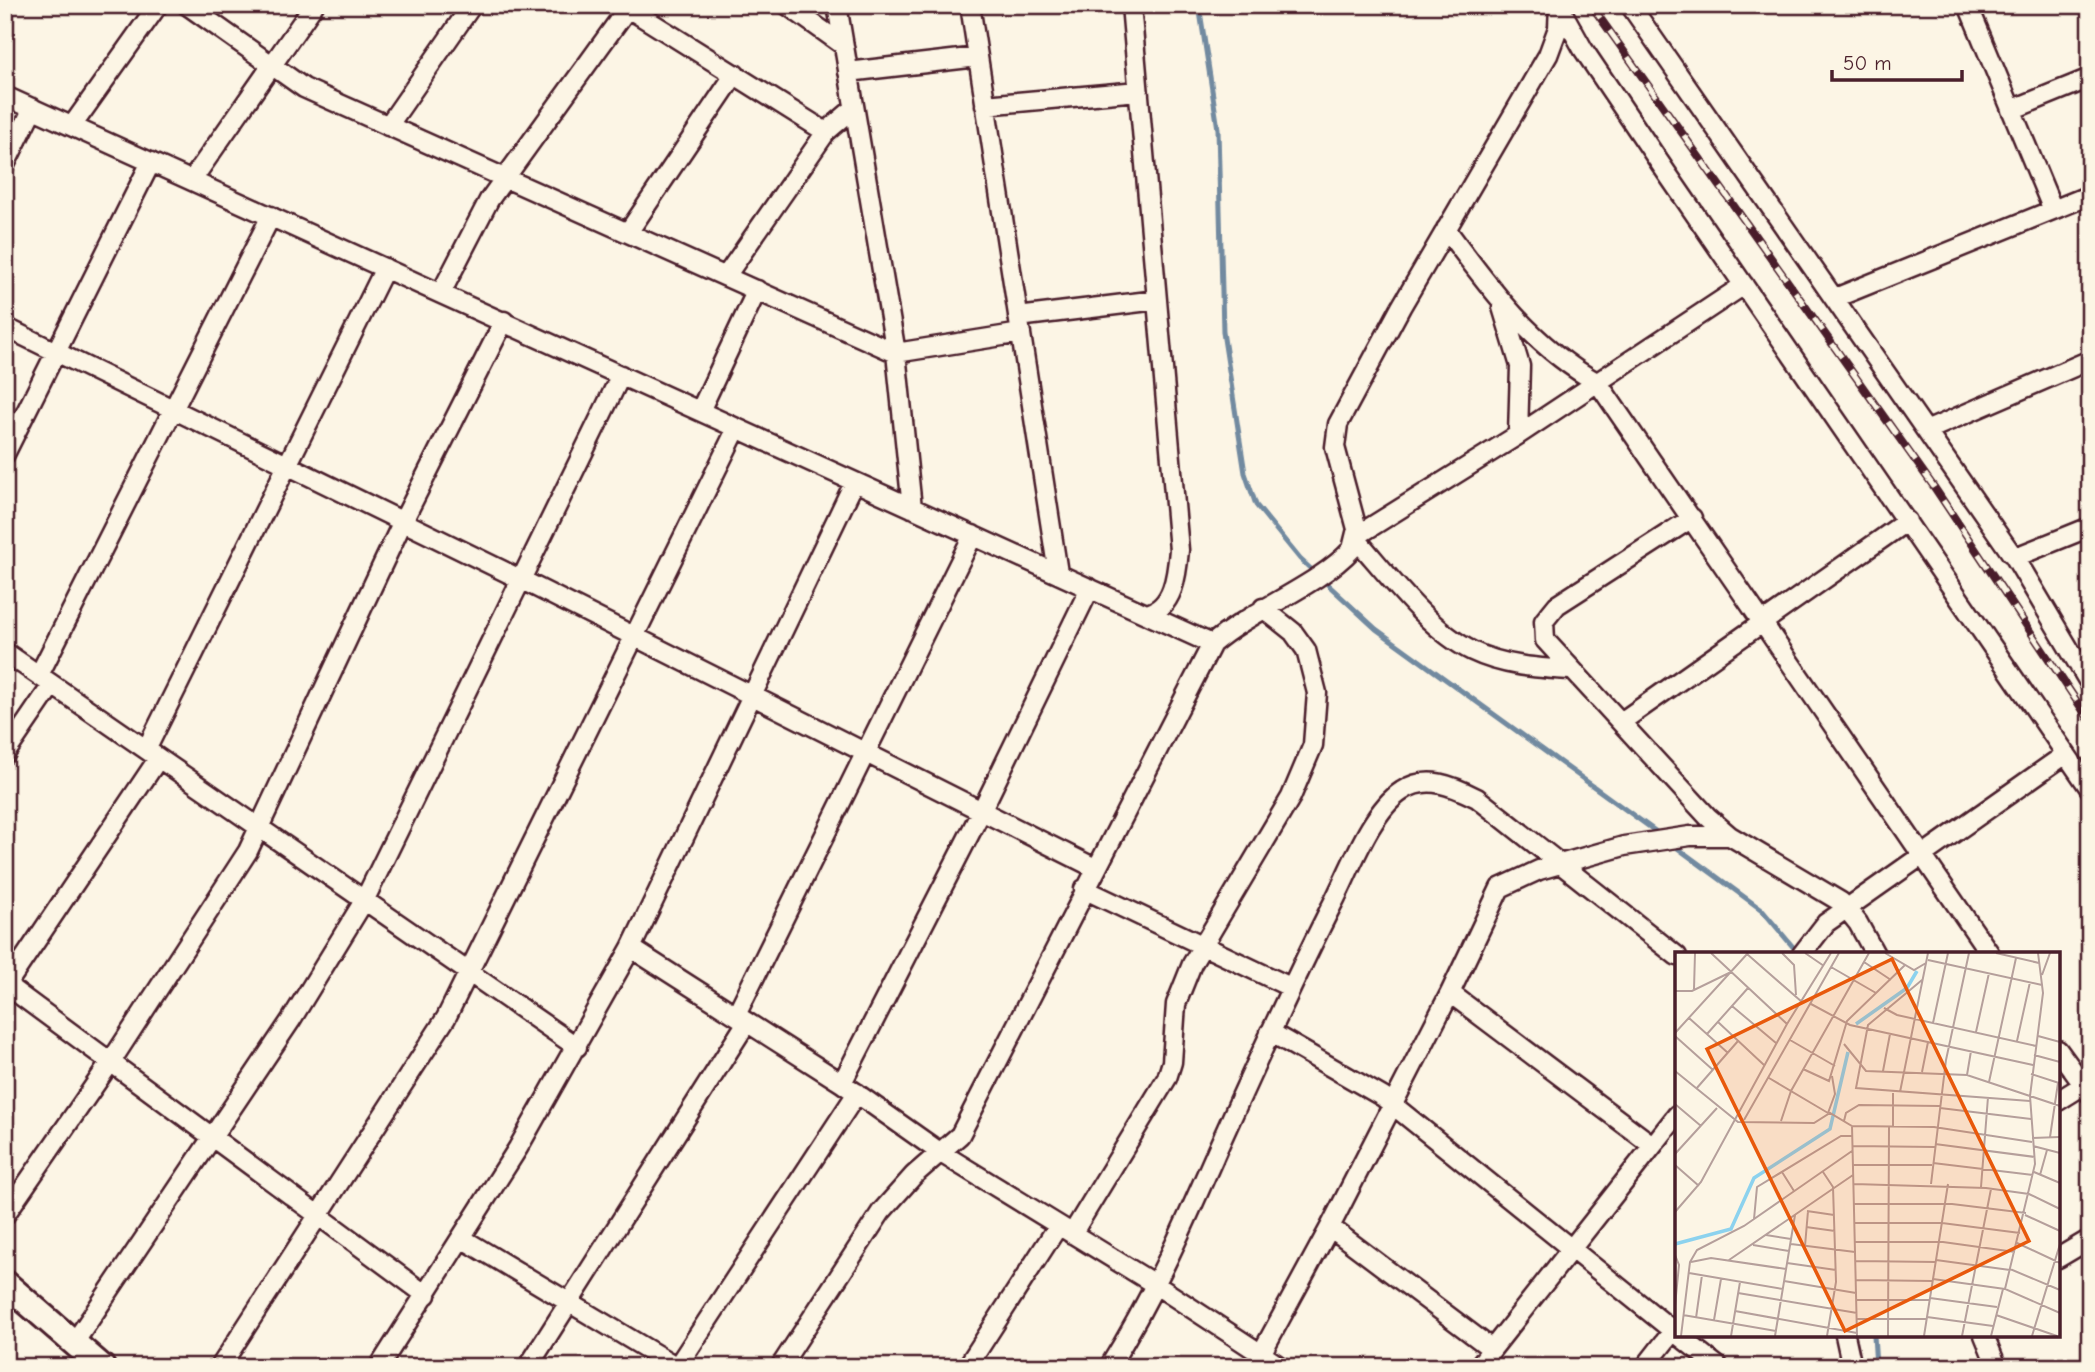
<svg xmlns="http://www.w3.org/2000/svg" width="2095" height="1372" viewBox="0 0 2095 1372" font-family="'Comic Neue',sans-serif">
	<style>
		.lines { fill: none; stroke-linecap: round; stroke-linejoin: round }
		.stream { stroke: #728aa0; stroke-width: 5 }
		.street-casing { stroke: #4a1f2b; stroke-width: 23 }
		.secondary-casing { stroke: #4a1f2b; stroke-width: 30 }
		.street { stroke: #fcf5e5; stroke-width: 18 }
		.secondary { stroke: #fcf5e5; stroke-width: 24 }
		.rail-casing { stroke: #4a1f2b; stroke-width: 8 }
		.rail { stroke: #fcf5e5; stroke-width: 5; stroke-dasharray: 16; stroke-linecap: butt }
		.inset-river { fill: none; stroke: #8cd2ee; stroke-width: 3.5 }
		.inset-road { fill: none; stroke: #b59f9b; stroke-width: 2 }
		.view { fill: #e8590c; fill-opacity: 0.15; stroke: #e8590c; stroke-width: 3.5 }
		.inset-edge { fill: none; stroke: #4a1f2b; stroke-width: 3.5 }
	</style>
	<rect width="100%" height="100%" fill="#fcf5e5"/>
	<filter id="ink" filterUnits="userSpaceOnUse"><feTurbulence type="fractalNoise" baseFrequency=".0143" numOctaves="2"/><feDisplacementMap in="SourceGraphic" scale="14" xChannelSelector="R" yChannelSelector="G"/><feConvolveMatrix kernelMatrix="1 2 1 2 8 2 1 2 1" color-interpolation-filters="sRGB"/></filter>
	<g filter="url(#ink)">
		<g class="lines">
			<path class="stream" d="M1199,5L1218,129L1223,332L1245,473L1256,505L1300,559L1376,629L1662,836
				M1672,844L1762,910L1799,954
				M1874,1335L1876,1367"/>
			<g class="street-casing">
				<path id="street" d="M187,5L304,88L896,353L1021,333
					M787,5L843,45
					M837,5L896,353L912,508
					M970,5L1058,573
					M1131,5L1179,550C1177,573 1174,609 1146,614
					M1630,5L2011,553L2018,556L2090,527
					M1968,5L2053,210
					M1559,6L1583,49L1666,172L2090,789
					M628,8L826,132
					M848,72L978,57
					M5,96L1212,644
					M985,105L1138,91
					M2011,110L2090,78
					M72,126L158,5
					M388,126L472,5
					M5,165L33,108
					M192,180L314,5
					M1446,229C1491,290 1531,345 1598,383L1990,954
					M629,231L735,74
					M726,276L826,132L853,109
					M441,293L489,200L630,5
					M1835,298L2090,195
					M1502,307L1520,366L1518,435
					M1018,317L1157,300
					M5,327L520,579L1095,868
					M700,411L757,290
					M1928,430L2090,360
					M5,454L151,162
					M1692,518L1557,605L1544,621L1545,640L1708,817L1730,836L1841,902L1858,923L1875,954
					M1358,535L1518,435L1744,285
					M1357,540C1389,576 1429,630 1472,651C1503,666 1538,668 1571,670
					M2014,556L2090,684
					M5,652L577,1047
					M39,675L271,216
					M1621,722L1907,521
					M147,748L385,268
					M5,754L52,685
					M1084,889L1290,987
					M631,948L842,1083L941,1153L1156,1285L1281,1367
					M1802,954L1826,923L2066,754
					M5,984L426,1295
					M5,987L158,759
					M1450,993L1652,1145
					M736,1015L973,535
					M1270,1032L1383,1097L1677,1334
					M2058,1050L2090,1094
					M842,1083L981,812L1090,588
					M2058,1101L2090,1081
					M5,1215L112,1060L248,851L403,521L504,321
					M1330,1227L1492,1349
					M1072,1234L1167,1078L1172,1062L1176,1004L1192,964L1291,797L1313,745L1317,693L1306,650L1293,632L1263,608
					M463,1239L677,1367
					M2058,1258L2090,1239
					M1678,1335L1719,1367
					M1845,1335L1852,1367
					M1984,1335L1997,1367
					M74,1343L291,1020L364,901L621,375
					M220,1367L446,1018L737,428
					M379,1367L518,1148L631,948L854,483
					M528,1367L747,1022
					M677,1367L857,1093
					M780,1367L881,1212L914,1175L960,1135L1212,644C1253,609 1318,586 1352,549L1357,529L1335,447L1338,424L1401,307L1548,55L1558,28L1559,5
					M967,1367L1058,1226
					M1109,1367C1153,1297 1185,1223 1218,1148C1255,1066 1292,983 1333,903C1350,870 1371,811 1402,791C1427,774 1453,786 1477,798L1677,956
					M1254,1367L1330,1227L1450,993L1500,888L1539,870L1624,846L1690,836H1730
					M1478,1367L1677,1115
					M1645,1367L1677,1326"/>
			</g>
			<g class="secondary-casing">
				<path id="secondary" d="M5,1283L102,1367"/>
			</g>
			<use href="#street" class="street"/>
			<use href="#secondary" class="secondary"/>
			<g class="rail-casing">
				<path id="rail" d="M1591,5L1934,487L2090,721"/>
			</g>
			<use href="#rail" class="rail"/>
		</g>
	</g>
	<g transform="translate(1675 952)">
		<rect width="385" height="385" fill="#fcf5e5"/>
		<path class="inset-river" d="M181,72L232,36L242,19M0,292L56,277L79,226L155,177L173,100"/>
		<path class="inset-road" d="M107,1L119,13L121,43M130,1L149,14M210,1L239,18L251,11M321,1L364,11M363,1L368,41L355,144L360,212L330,337L385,361M72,2L127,50M253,8L367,33M189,10L216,28M156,15L201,41M367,23L375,1M247,28L193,73L181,136L355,149M19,37L20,1M0,39H17L54,21M136,52L175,73L358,113M57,54L101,91M209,56L222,63L361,94M14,66L53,101M43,70L89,113M258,71L273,1M112,72L156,1M301,80L314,21M0,81L73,1M32,82L73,36M0,84L38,118M363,84L385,90M115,88L160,114M342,89L355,30M169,92L191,119L292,123L385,154M359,103L385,110M128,117L154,129L172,69L230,13M0,119L63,170L139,171L155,161L177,174L259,175L357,190M208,119L215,82M247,120L253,90M356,122L384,131M292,123L296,99M94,126L153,161M314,130L341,6M21,137L63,89M225,140L253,1M218,141V175M0,152L26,174M265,156L356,167M153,161L160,142L157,124M69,168L164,1M106,169L116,139L194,1M169,169L171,161L184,153L265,154M177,174L182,384M375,185L383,131M357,186L385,185M260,192L360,205M177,194L260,195M358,194L385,201M0,202L42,156M258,211L358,223M0,213L24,234M178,213H257M107,220L119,239M148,220L158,235L161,330L152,384M359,220L385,231M365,223L372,198M179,232L311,236L354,242L385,257M256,232L271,108L294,1M306,235L313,145M179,252H277L351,261M132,259L159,263M0,260L26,230L112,72L36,1M350,263L385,279M79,267L82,235L166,184H177M179,271H267L345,281M131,275L160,279M91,283L116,287M180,290H268L340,300M342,291L385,311M116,292L180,300M78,293L114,299M130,294L133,259M0,303L4,313L0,354M54,308L178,223M261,308L335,318M180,309L261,310M16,310L36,306L111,317M112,311L161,318M335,317L385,338M14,321L108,337M258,327L330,337M181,328L258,329M109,329L181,341M63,341L182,361M255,346L322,355M182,348H255M60,359L182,381M8,363L101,379M321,363L382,384M252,365L318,374M21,366L27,323M182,367H252M39,368L46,327M6,384L15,310L22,298L69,274L177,199M56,384L65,330M100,384L120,263M213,384L214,175M249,384L273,232M287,384L316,237M316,384L328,337M357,384L385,292"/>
		<path class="view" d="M217,7L354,289L170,379L32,97Z"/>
		<rect width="385" height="385" class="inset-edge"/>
	</g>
	<rect width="2095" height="1372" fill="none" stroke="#fcf5e5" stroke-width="28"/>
	<rect x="14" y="14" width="2067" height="1344" fill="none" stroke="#4a1f2b" stroke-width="2.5" filter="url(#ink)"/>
	<path d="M1832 70v10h130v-10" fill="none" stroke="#4a1f2b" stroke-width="3.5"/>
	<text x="1843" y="70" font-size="21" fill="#4a1f2b" stroke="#fcf5e5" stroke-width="5" paint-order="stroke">50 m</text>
</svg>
